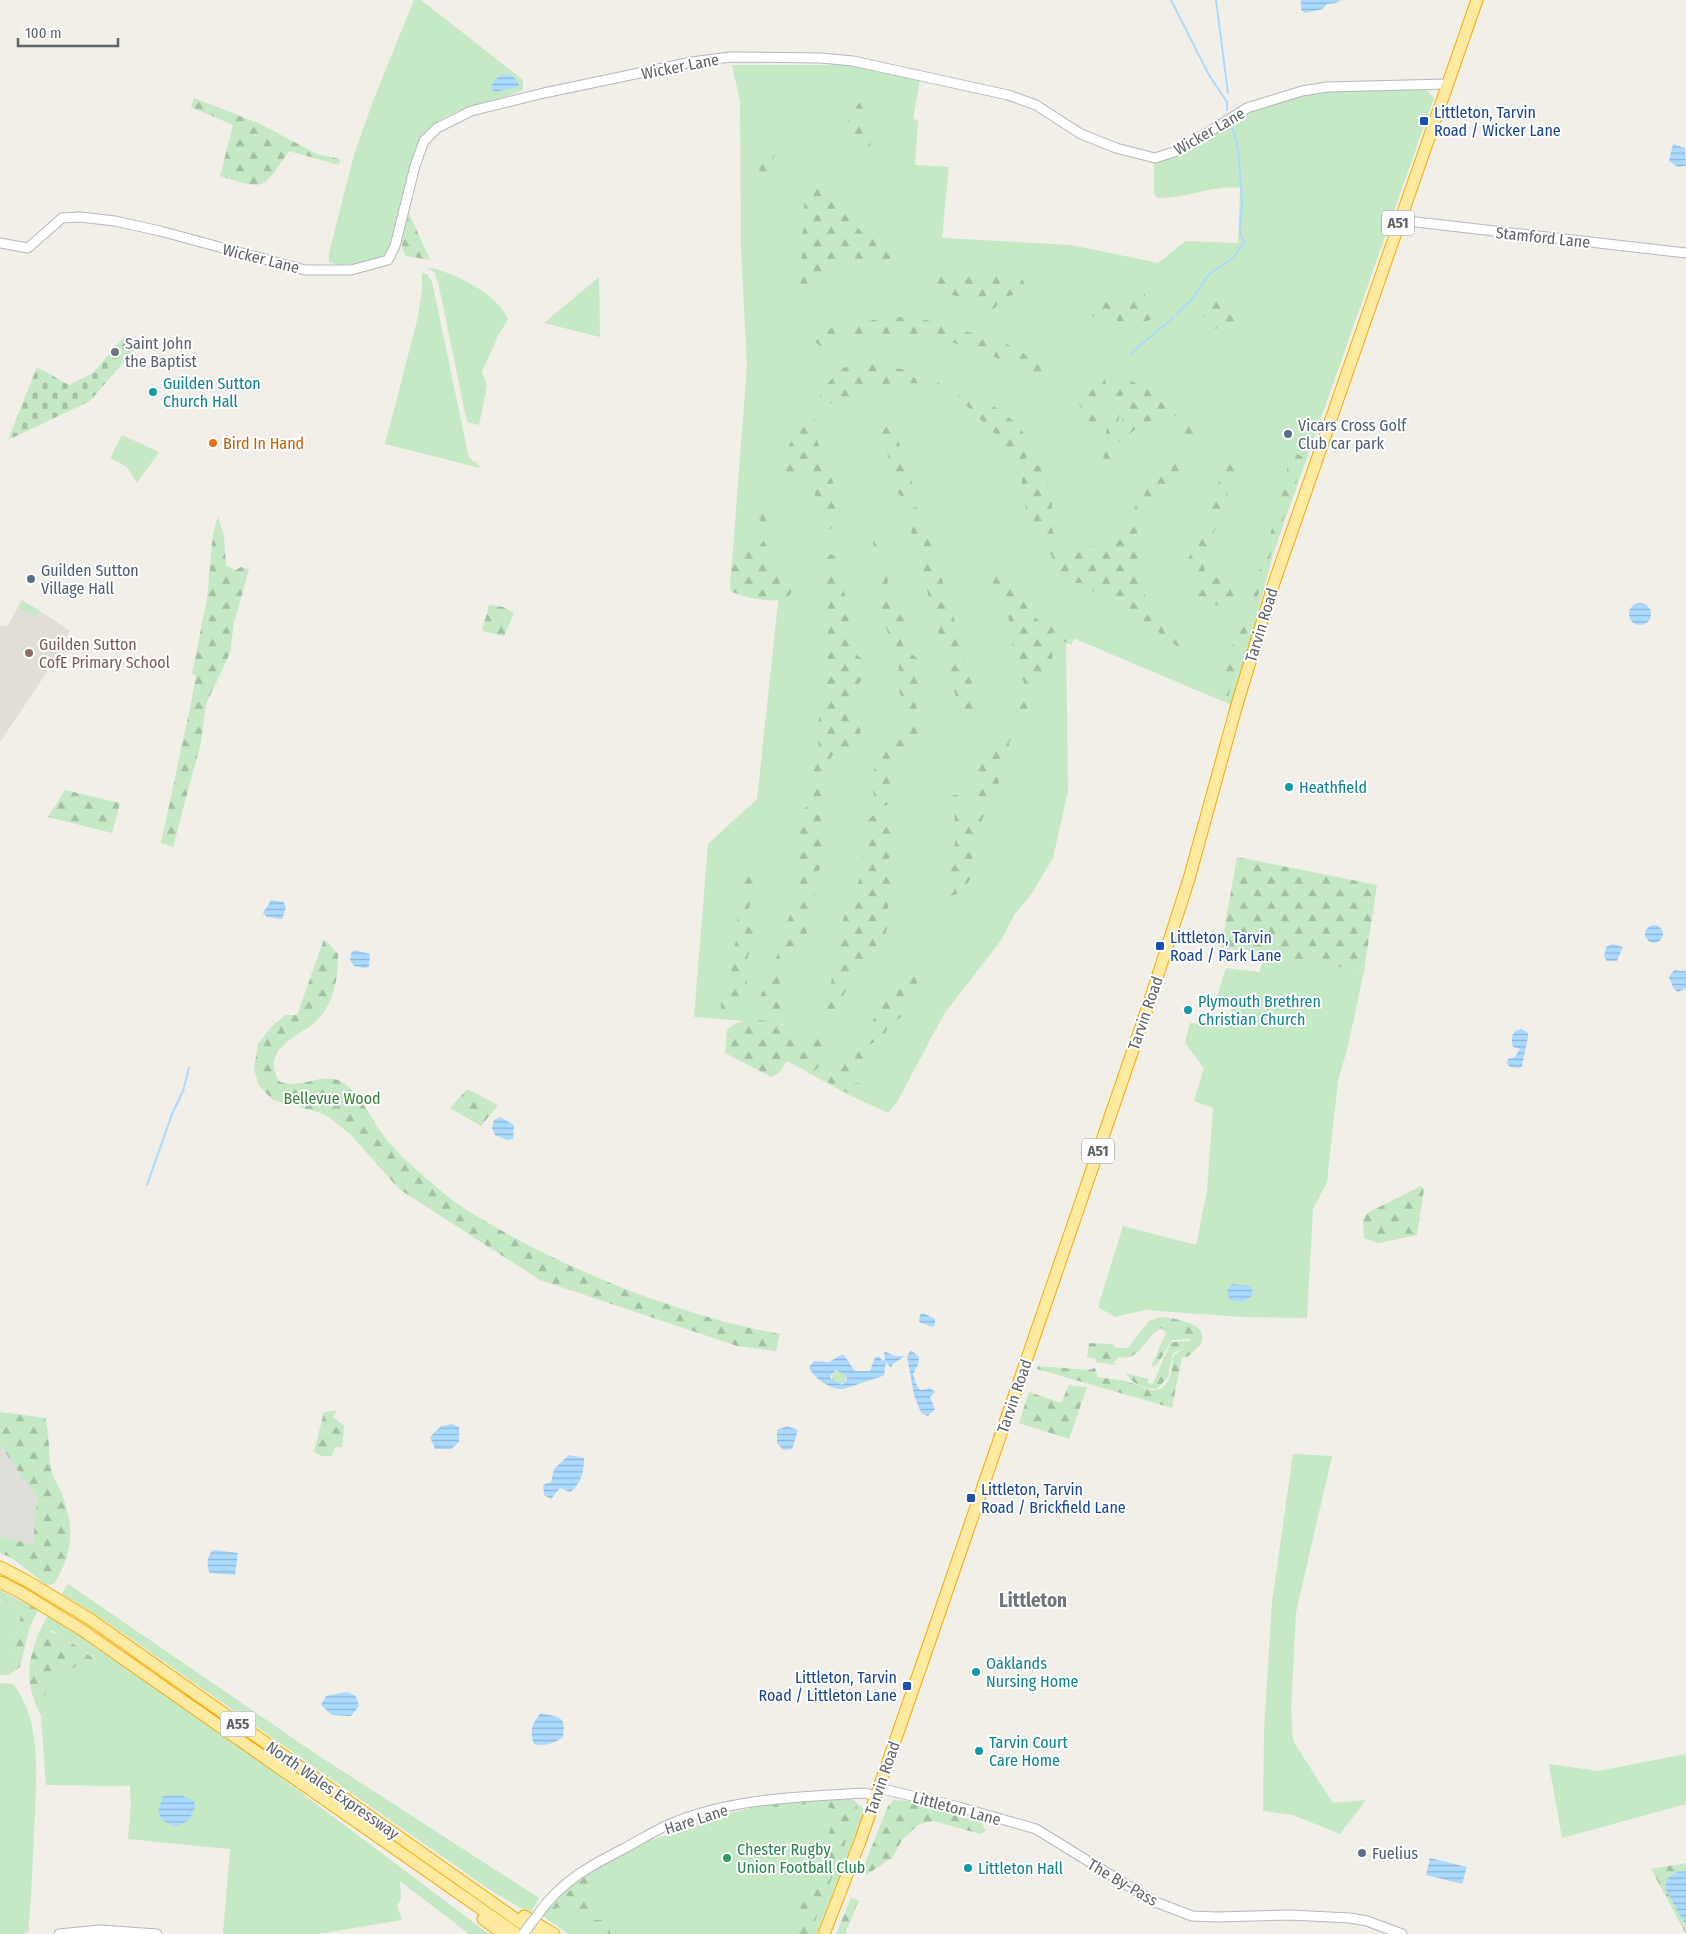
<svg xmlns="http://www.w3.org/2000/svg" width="1686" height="1934" viewBox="0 0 1686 1934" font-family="'Fira Sans Condensed',sans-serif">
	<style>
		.industrial { fill: #e0deda }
		.education { fill: #e1ded6 }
		.green { fill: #c5e8c5 }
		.forest { fill: url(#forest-firs) }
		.cemetery { fill: url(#cemetery-stones) }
		.water { fill: url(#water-rules); fill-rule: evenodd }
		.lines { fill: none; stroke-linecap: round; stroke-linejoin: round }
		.stream { stroke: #aadaff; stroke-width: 2 }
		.tertiary-casing { stroke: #b5b8bc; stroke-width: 11 }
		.trunk-casing { stroke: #f9ab00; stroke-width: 13 }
		.tertiary { stroke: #fff; stroke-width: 9 }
		.trunk { stroke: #feeaa1; stroke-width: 11 }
		.tertiary-bridge-casing { stroke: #b5b8bc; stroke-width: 11; stroke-linecap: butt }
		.tertiary-bridge { stroke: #fff; stroke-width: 9 }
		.transit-dot { fill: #1a4fb4; stroke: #fff; stroke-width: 2 }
		.worship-dot { fill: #6b7280; stroke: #fff; stroke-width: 2 }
		.culture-dot { fill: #0f9aa8; stroke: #fff; stroke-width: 2 }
		.service-dot { fill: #5c6f8a; stroke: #fff; stroke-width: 2 }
		.food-dot { fill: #e8710a; stroke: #fff; stroke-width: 2 }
		.education-dot { fill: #8d6e63; stroke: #fff; stroke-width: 2 }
		.leisure-dot { fill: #2e9e5b; stroke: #fff; stroke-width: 2 }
		.labels { text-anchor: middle; stroke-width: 4; stroke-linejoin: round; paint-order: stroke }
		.shield { fill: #fff; stroke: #8f9295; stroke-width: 1 }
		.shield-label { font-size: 15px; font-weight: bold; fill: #5f6368 }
		.street-label { font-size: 16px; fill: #5f6368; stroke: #fff }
		.transit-label { font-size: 16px; fill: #164399; stroke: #fff; text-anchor: start }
		.worship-label { font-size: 16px; fill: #5b616d; stroke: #fff; text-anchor: start }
		.culture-label { font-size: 16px; fill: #0d838f; stroke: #fff; text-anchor: start }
		.service-label { font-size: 16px; fill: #4e5e75; stroke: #fff; text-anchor: start }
		.food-label { font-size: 16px; fill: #c56008; stroke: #fff; text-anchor: start }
		.education-label { font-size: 16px; fill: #785e54; stroke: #fff; text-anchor: start }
		.park-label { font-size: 16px; fill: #348238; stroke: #fff }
		.leisure-label { font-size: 16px; fill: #27864d; stroke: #fff; text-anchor: start }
		.quarter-label { font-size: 19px; font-weight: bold; fill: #70757a; stroke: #fff }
	</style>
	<defs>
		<pattern id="forest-firs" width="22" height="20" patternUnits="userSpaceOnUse" patternTransform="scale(1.25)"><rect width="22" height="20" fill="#c5e8c5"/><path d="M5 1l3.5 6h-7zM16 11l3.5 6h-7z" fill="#a3c0a4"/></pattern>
		<pattern id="cemetery-stones" width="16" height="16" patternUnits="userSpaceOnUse" patternTransform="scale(1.25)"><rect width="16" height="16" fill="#c5e8c5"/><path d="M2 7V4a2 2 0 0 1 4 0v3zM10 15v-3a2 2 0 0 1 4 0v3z" fill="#a3c0a4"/></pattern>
		<pattern id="water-rules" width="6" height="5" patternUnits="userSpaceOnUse" patternTransform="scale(1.25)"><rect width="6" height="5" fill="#aadaff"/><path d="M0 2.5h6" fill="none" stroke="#8eb4d2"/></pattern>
	</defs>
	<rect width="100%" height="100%" fill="#f1efe8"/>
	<path class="industrial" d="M0,1445L37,1498L33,1546L0,1536Z"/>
	<path class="education" d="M18,607L36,618L40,611L70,631L45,675L0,742V626L8,625Z"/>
	<path class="green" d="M414,0H421L523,80V90C492,104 450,105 426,132C404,158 407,238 381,257C375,262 363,263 356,264C346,264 338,266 329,262V253L353,158L373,101Z
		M732,65H846L920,80L913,119L918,120L915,165L949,167L942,238L1071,245L1158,263L1186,241L1238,243L1240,188C1211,185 1185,199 1157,198L1154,193V161L1248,111L1314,92L1425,89L1434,98L1273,554L1234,706L1066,635L1068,791L1053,858L1032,893L1014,915L1002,939L944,1014L897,1102L888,1113L845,1093L807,1072L783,1024L694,1017L708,844L757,799L778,603V600C761,601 749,598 732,592L730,588L747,366L741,249L740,101Z
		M426,267C452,271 498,294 508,319L498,336L482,372L487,386L479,425L467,422L438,282L434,272Z
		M422,273L427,274L432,282L469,458L479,465L480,468L385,444L418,317L422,289Z
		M599,277L600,337L544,323Z
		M122,435L159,452L137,483L127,467L110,458Z
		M22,600L40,611L36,618L18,607Z
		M1267,955L1364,971L1348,1046L1338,1080L1327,1182L1313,1209L1307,1318L1242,1317L1145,1310L1115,1317L1098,1307L1123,1226L1196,1245L1207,1191L1213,1108L1194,1101L1204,1068L1185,1043L1190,1023L1226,1028L1233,1004L1216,1000L1226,968L1259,972L1264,958Z
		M1293,1454L1332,1456L1296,1612L1291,1708L1293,1741L1333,1803L1366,1800L1340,1834L1293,1815L1263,1811L1264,1731L1272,1602Z
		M68,1584L316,1754L539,1898L530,1913L493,1892L101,1618L62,1594Z
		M0,1599L22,1612L8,1663L0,1667Z
		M48,1614L270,1769L489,1934H469L400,1881L401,1898L397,1906L402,1920L318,1934H223L230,1849L128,1839L131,1804L130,1786L46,1785L41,1717L44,1719C45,1712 43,1705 44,1699C47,1677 78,1665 96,1659L53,1631L39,1633Z
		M0,1683L13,1684C22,1696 29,1711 32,1726C38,1754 36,1785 35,1813C33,1853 32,1892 28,1932L23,1934H0Z
		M1686,1754V1804L1562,1838L1549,1764L1598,1771Z
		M849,1797L863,1808V1816L817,1934H568L539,1913L549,1899L623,1849L769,1802Z"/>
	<path class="forest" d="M194,98L258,123L317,154L340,159L339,165L289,151C261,191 267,190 220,176L233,125L191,107Z
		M860,101L871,133L870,152L866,155L839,135Z
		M768,148L774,150L775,154L763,189L759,188L757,185L761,158Z
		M812,184L823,187L841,197C846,228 870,236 894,252L892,259L841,263L837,264L823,280L806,288L801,285L798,275L802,255V234L806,223L804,205L809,186Z
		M409,213L430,260L406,256C397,245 406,226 409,213Z
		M938,269L965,274L1012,273L1021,277L1024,283L1023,292L1002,298L994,309L987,311L968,299L945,293L933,277L934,271Z
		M1143,289L1148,305L1156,311L1158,316L1128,330L1121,326L1113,315L1099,319L1092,316L1090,311L1093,307Z
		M1214,298L1240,325L1235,329L1224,327L1215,329L1196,308L1201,299Z
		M900,317L923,319L1003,342L1048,367L1055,374L1053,376C1043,373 1033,372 1023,369C1001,361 981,349 958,344C916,334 862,333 820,346L813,340L814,333L818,331L878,319Z
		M857,363C872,363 932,372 940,384L938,387C907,379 881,383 853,397C843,403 827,402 821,407C794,433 858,492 831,529H825L817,509L812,477L774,469L828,383L843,368Z
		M1118,373L1125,378L1124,386L1112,464L1103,462L1106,433Z
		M1104,378L1107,385L1097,425L1093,431L1074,393L1073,387Z
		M1129,380L1165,397L1198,422L1208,426L1207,431L1197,434L1194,439L1196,446L1193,450L1186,453L1184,451L1185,422L1169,412L1140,426L1119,442Z
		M958,392C979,391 1043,433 1027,458L1019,461L1013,459L995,434L958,397Z
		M885,416L891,419L915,491L911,495L902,497L898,493L881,430L880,421Z
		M1291,452L1305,457L1265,571L1228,697L1219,693L1239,623L1224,608L1202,599L1188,589L1196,583L1199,575L1195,569L1184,568C1190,553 1201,539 1206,523C1213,501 1215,481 1231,462H1236L1238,467C1231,485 1224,503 1218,522C1213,539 1198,555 1206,574L1229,581L1236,605L1243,610L1248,609L1287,478V466Z
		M1183,462L1186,464L1185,470L1147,505L1141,514L1137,533L1140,586L1154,611L1181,640L1183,644L1178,647L1124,606L1100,596L1081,583H1073L1062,577L1040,532L1033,525L1027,515L1020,469L1044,464L1052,504L1051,526L1058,545C1066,552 1070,548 1079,547C1090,546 1100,547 1109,541C1138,523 1140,466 1183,462Z
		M916,507L922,514L963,648L978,708L977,717L972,723L964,722L961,716L906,512Z
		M763,510L767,513L774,541L769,559L770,565L792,577L796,584L788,598L780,603L778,600C761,601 749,598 732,592L730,588L732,563L744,560C747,551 742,544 747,536H751L755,546L758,547L763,542C765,533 758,523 759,513Z
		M218,516L224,537L226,565L236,570L241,567L249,569L234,623L230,653L206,704L201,742L173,847L161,843L192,698L196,675L192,674L207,598L213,534Z
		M877,536L882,542L883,565L888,577L887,588L895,594L906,617C906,624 901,629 901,636C901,655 919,654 924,666L918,674L921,678V684L914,697L923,735L913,748L896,754L892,799L889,804L884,806L876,802L873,791L876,745L882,740C895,739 907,743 912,726L898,688L899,659L881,616L873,541Z
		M831,554L839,558L853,648L858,656L869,663V668L850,697C851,715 871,733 854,750L840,748L831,757L822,792L828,800L823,817L826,822L824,834L829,851L813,882L815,890L813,907L805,940L795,949L784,964L781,1009L772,1014L763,1012L756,1005L766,985V977L782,947L785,927L793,908L798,878L794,850L798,823L801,814L810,801L814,783L813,770L818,758L819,717L828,674L827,557Z
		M998,565L1004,569L1030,612L1039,621L1048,625H1062L1074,632L1075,637L1071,645L1061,640L1054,632L1048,637L1052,649L1053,672L1034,690L1018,736L1009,742L1010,757L978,829L976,862L972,876L966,886L957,894L951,896L944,886L956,839L953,795H958L960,807L965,814H974C987,794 966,782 973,766C978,756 986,755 994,749C1006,740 1024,702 1026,687L1015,662L1009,619L996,593L990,573L992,566Z
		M489,605L503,607L514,613L504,636L482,631Z
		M65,790L120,803L112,833L48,817Z
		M876,814L890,816L908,830L906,836L899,839L886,864L887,870L899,885L888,905V925L883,943L875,959L854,976L845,992L828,1028L826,1036L827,1049L820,1065L812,1074L787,1061L779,1073L771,1077L725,1053L727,1030C746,1011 784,1022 805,1036C831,1018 829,997 833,969C835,954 838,938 842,924C846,906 857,891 861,874C865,857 855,823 876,814Z
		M1237,857L1377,885L1364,971L1221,948Z
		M751,860L755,865V872L748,915L752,922L754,936L746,963L747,987L742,1009L735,1015L726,1014L721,1009L722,993L730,975L731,957L737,938L738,897L746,888C739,878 739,866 751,860Z
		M324,939L338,954C339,975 334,1001 320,1017C304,1036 259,1046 279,1081C297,1091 324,1071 342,1082C362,1095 372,1121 386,1139C402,1158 422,1175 441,1191C460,1208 482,1219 504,1232C584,1277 690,1318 780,1334L776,1351L737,1346L540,1280L399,1189L351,1135L330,1118L321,1113L273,1100L259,1086L254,1069L258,1044L272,1026L286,1015H297Z
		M914,964L921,966L923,969L915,987L906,993L899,1005L902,1014L900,1018L889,1025L883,1038L864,1047L865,1054L874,1058V1062L857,1065L854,1068L855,1075L851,1083H859L857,1089H863L864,1093L857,1098L824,1080L830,1073L842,1068L850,1048L860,1042L884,1002Z
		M467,1089L498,1105L481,1126L450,1108Z
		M1421,1186L1424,1189L1417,1235L1378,1243L1364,1238L1363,1221L1367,1213Z
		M1159,1317C1186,1319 1224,1329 1187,1357H1182L1172,1408L1037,1369L1038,1366L1089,1370L1095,1368L1098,1377C1108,1379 1119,1379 1129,1382C1144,1387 1159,1399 1169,1379C1173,1371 1171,1363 1174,1355L1185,1348L1173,1353L1168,1377L1157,1389C1145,1389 1131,1384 1126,1373L1148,1379V1383L1153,1384L1171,1342L1190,1341V1339L1172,1340L1157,1365L1151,1367L1166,1333L1162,1328C1143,1336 1142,1362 1118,1357L1114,1363L1117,1365L1095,1362L1096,1359L1087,1357L1089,1343L1113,1344L1116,1348H1128L1148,1322Z
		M832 1377a7 7 0 1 1 14 0a7 7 0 1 1-14 0Z
		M1069,1385L1087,1387L1069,1439L1019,1423L1029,1392L1061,1403Z
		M337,1410L333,1417L344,1426L342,1447H335L332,1456H321L314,1452L324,1412Z
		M0,1412L45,1418C50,1435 48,1450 51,1468C52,1476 58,1485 61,1492C75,1527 73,1553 54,1584L46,1585L12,1558L0,1553V1536L33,1545L37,1498L0,1445Z
		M0,1590L38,1610L29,1629L20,1667L9,1675H0V1667L8,1663L22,1612L0,1599Z
		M46,1630L62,1636L96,1660C79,1663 46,1679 44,1699C43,1706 45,1713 44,1719C39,1715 38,1708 35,1702C25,1677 29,1657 39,1633Z
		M840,1798L854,1800L858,1810L810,1934H795L800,1909L832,1825L833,1809C802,1794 712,1820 678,1831C728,1808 786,1802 840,1798Z
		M894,1800L909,1801L982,1823L986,1831L980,1834L934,1821L919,1824L902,1840L892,1858L866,1875L864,1866L888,1806Z
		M1686,1863V1871L1673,1873L1666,1882C1671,1896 1686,1921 1686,1934L1651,1869Z
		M586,1876L589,1887L588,1920H610V1934H604L557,1907L553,1916L546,1917L555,1904Z
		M851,1898L859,1900L845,1934H836Z"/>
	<path class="cemetery" d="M125,336L134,350L90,401L8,440L37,367L69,385L93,373Z"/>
	<path class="water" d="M1301,0H1341L1336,3L1327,4L1323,9L1305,13L1301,10Z
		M505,74L513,76L519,84L517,87L494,92L491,88C494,80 497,76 505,74Z
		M1673,144L1685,148L1686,166L1678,167L1669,161Z
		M1629 614a11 11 0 1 1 22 0a11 11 0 1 1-22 0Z
		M271,900L284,902L286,908L282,919L267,917L263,913Z
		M1645 934a9 9 0 1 1 18 0a9 9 0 1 1-18 0Z
		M1612,944L1623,947L1617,961H1607L1604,957L1606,947Z
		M355,950L370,954L369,967L363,968L354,966L350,960L351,953Z
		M1674,970L1686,971V988L1678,992L1674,989L1669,977Z
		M1522,1029L1528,1033V1037L1522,1066L1519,1068L1510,1067L1507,1063L1508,1059L1515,1057L1520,1049L1513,1047C1510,1038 1512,1030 1522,1029Z
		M500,1117L514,1125L513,1139L507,1140L495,1135L492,1128L494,1120Z
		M1232,1284L1251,1286L1253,1295C1245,1302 1240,1304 1229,1299L1227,1290Z
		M923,1313L935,1319V1325L932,1327L919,1322L920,1314Z
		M911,1350L919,1357L918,1365L913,1374L917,1386L921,1390L930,1388L935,1392L930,1397L935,1409L928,1416L921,1413L914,1395L907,1356Z
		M884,1351L895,1356H905L893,1364L891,1368L886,1362L884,1375L880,1377L843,1389C831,1390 813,1378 809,1367L814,1361L829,1362L843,1354L855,1371H870L875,1357H880L882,1361L885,1360ZM836,1370L846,1375L847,1379L842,1385L831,1379L830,1376Z
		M452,1424L459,1427V1442L451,1449H435L430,1437L441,1426Z
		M787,1426L798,1430L792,1449L783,1450L777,1443V1430Z
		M569,1455L584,1458C584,1471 581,1485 570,1492L560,1488L551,1499L544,1495L543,1485L551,1482L554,1469Z
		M214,1550L238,1553L235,1575L210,1573C206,1566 207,1554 214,1550Z
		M347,1692L356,1696L359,1706L351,1716L332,1715L321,1705L326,1696Z
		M541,1713C559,1718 567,1715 563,1737C555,1743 544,1747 534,1744C529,1732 532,1723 541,1713Z
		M181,1795L193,1801L196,1806L189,1820L175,1827L162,1820L158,1811L163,1796Z
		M1430,1858L1467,1867L1462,1884L1426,1875Z
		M1686,1871V1926L1665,1888C1667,1875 1674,1871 1686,1871Z"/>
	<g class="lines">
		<path class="stream" d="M1171,0L1209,75L1227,102V110
			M1216,0L1228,93
			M1177,313L1190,302L1209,274L1232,259L1245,242L1240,235L1242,201L1238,149L1231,121
			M1130,354L1174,317
			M147,1185L172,1114L183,1091L189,1068"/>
		<g class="tertiary-casing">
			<path id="tertiary" d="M1399,220L1686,253
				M0,243L28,248L62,218L80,217L115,221L160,231L305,270H351L388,260L395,246L415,166L424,141L437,128L471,111L544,93L692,62L731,57L821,58L853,61L1008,95L1036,105L1081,134L1116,148L1155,158L1180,150L1247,108L1302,91L1327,87L1447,84
				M878,1788L959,1807L1036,1829L1153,1901L1192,1916L1217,1917L1290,1915L1350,1918L1367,1921L1402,1934
				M539,1913C562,1881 588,1867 623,1849C638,1841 654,1831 670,1824C731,1798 799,1797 865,1793L875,1796
				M59,1934L100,1930L157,1934"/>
		</g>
		<g class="trunk-casing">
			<path id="trunk" d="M0,1567L27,1581L90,1619L537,1934
				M0,1582L20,1592L82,1630L517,1934
				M524,1916L554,1934
				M483,1919L503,1934
				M824,1934L861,1839L933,1632L1146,1012L1189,879L1236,708L1274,583L1477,0"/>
		</g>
		<use href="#tertiary" class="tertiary"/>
		<use href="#trunk" class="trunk"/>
		<g class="tertiary-bridge-casing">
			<path id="tertiary-bridge" d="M523,1934L539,1913"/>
		</g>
		<use href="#tertiary-bridge" class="tertiary-bridge"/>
	</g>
	<g class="transit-dot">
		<rect x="1419" y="116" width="10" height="10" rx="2.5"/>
		<rect x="1155" y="941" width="10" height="10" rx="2.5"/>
		<rect x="966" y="1493" width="10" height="10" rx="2.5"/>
		<rect x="902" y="1681" width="10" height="10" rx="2.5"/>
	</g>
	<circle class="worship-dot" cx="115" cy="352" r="5"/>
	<g class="culture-dot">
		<circle cx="153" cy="392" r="5"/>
		<circle cx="1289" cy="787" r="5"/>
		<circle cx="1188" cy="1010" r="5"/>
		<circle cx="976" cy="1672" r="5"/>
		<circle cx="979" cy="1751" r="5"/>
		<circle cx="968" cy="1868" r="5"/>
	</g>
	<g class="service-dot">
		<circle cx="1288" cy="434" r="5"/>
		<circle cx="31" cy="579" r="5"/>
		<circle cx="1362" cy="1853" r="5"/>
	</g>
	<circle class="food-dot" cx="213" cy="443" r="5"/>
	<circle class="education-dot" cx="29" cy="653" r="5"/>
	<circle class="leisure-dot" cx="727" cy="1858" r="5"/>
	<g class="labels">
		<g class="shield">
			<rect x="1382" y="210.5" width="32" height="25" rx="4"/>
			<rect x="1082" y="1138.5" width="32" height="25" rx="4"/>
			<rect x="220.5" y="1711.5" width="35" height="25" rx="4"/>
		</g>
		<g class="shield-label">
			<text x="1398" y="228">A51</text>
			<text x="1098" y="1156">A51</text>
			<text x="238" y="1729">A55</text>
		</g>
		<g class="street-label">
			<text transform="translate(680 66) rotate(-11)" y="6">Wicker Lane</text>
			<text transform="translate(1209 131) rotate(-30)" y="6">Wicker Lane</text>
			<text transform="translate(1543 237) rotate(6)" y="6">Stamford Lane</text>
			<text transform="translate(261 258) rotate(14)" y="6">Wicker Lane</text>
			<text transform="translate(1261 625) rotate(-73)" y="6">Tarvin Road</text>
			<text transform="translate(1145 1013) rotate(-71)" y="6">Tarvin Road</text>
			<text transform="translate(1014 1396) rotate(-71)" y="6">Tarvin Road</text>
			<text transform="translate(882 1778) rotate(-71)" y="6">Tarvin Road</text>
			<text transform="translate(333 1790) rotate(35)" y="6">North Wales Expressway</text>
			<text transform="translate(957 1808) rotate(15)" y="6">Littleton Lane</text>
			<text transform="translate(696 1819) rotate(-18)" y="6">Hare Lane</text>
			<text transform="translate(1123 1882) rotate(30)" y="6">The By-Pass</text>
		</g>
		<g class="transit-label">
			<text x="1434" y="118">Littleton, Tarvin<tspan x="1434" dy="18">Road / Wicker Lane</tspan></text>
			<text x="1170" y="943">Littleton, Tarvin<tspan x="1170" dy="18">Road / Park Lane</tspan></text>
			<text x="981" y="1495">Littleton, Tarvin<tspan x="981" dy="18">Road / Brickfield Lane</tspan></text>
			<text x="897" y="1683" text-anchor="end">Littleton, Tarvin<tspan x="897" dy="18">Road / Littleton Lane</tspan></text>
		</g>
		<g class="worship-label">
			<text x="125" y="349">Saint John<tspan x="125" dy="18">the Baptist</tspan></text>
		</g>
		<g class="culture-label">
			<text x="163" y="389">Guilden Sutton<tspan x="163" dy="18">Church Hall</tspan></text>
			<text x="1299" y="793">Heathfield</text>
			<text x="1198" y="1007">Plymouth Brethren<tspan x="1198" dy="18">Christian Church</tspan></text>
			<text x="986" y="1669">Oaklands<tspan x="986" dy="18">Nursing Home</tspan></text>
			<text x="989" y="1748">Tarvin Court<tspan x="989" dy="18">Care Home</tspan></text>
			<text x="978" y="1874">Littleton Hall</text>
		</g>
		<g class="service-label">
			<text x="1298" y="431">Vicars Cross Golf<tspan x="1298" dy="18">Club car park</tspan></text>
			<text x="41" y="576">Guilden Sutton<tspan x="41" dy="18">Village Hall</tspan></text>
			<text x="1372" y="1859">Fuelius</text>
		</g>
		<g class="food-label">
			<text x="223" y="449">Bird In Hand</text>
		</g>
		<g class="education-label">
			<text x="39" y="650">Guilden Sutton<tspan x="39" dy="18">CofE Primary School</tspan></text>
		</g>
		<g class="park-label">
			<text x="332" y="1104">Bellevue Wood</text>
		</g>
		<g class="leisure-label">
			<text x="737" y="1855">Chester Rugby<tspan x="737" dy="18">Union Football Club</tspan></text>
		</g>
		<g class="quarter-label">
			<text x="1033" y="1607">Littleton</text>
		</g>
	</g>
	<path d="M18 38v8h100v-8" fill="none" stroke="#5f6368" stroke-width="2.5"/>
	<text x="25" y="38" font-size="15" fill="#5f6368" stroke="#ffffff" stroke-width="4" paint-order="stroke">100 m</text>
</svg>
